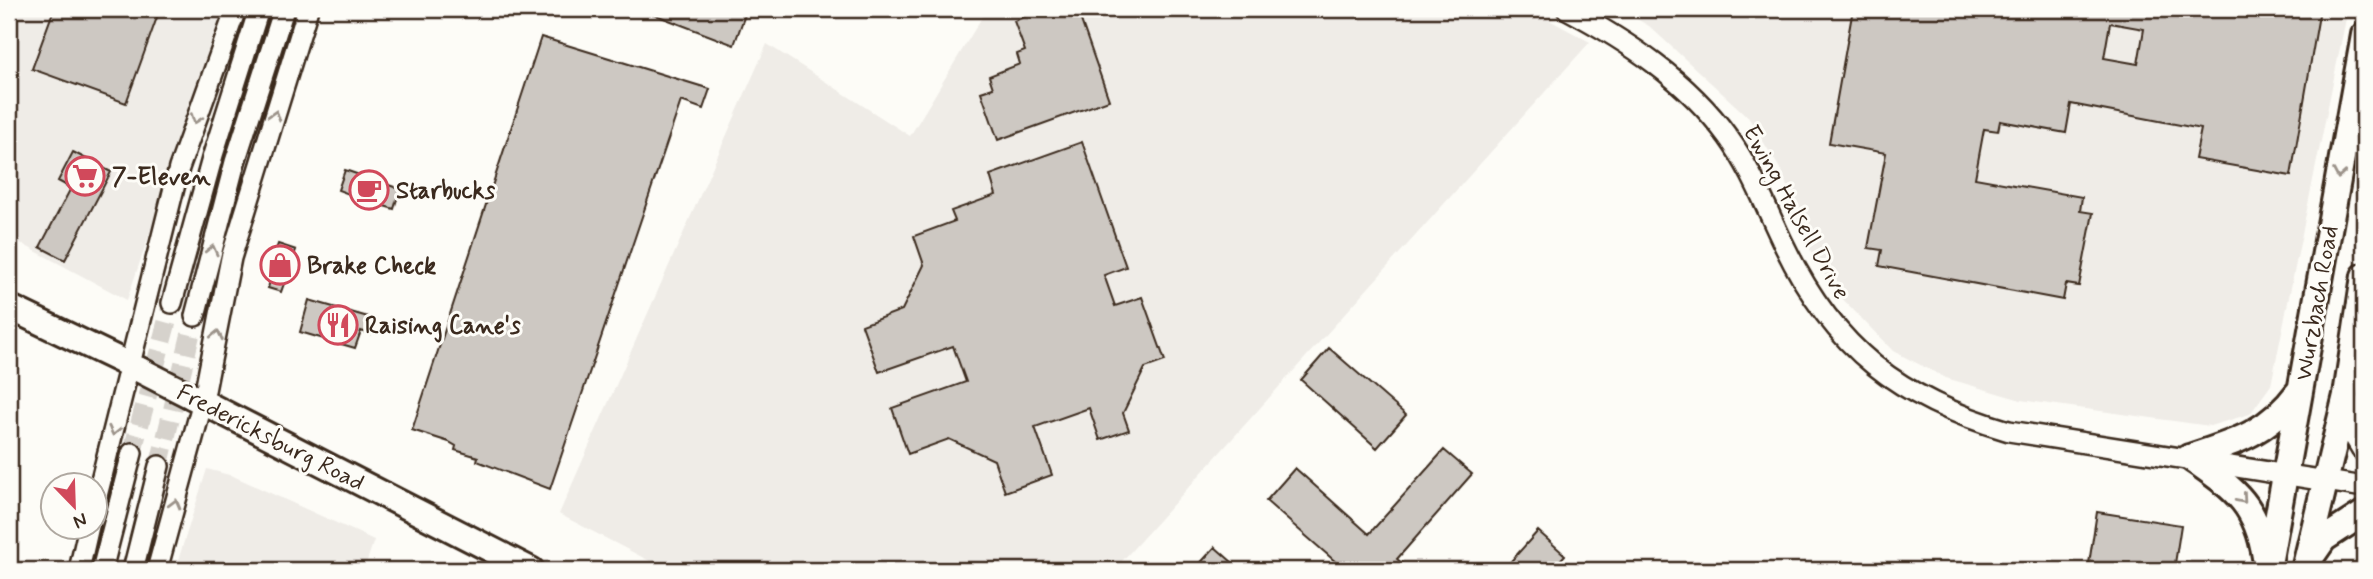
<svg xmlns="http://www.w3.org/2000/svg" width="2373" height="579" viewBox="0 0 2373 579" font-family="Mynerve,sans-serif">
	<style>
		.built { fill: #efece7 }
		.building { fill: #cdc8c2; stroke: #3b2a1e; stroke-width: 2; fill-rule: evenodd }
		.lines { fill: none; stroke-linecap: round; stroke-linejoin: round }
		.tertiary-tunnel { stroke: #d6d2cc; stroke-width: 19; stroke-dasharray: 19 10; stroke-linecap: butt }
		.tertiary-casing { stroke: #3b2a1e; stroke-width: 24 }
		.primary-casing { stroke: #3b2a1e; stroke-width: 30 }
		.tertiary { stroke: #fdfcf7; stroke-width: 19 }
		.primary { stroke: #fdfcf7; stroke-width: 24 }
		.primary-bridge-casing { stroke: #3b2a1e; stroke-width: 30; stroke-linecap: butt }
		.primary-bridge { stroke: #fdfcf7; stroke-width: 24 }
		.oneway { stroke: #9c938a }
		.labels { text-anchor: middle; stroke-width: 6; stroke-linejoin: round; paint-order: stroke }
		.poi-label { font-size: 24px; font-weight: bold; fill: #3b2a1e; stroke: #fdfcf7; text-anchor: start }
		.street-label { font-size: 24px; fill: #3b2a1e; stroke: #fdfcf7 }
	</style>
	<rect width="100%" height="100%" fill="#fdfcf7"/>
	<filter id="ink" filterUnits="userSpaceOnUse"><feTurbulence type="fractalNoise" baseFrequency=".0143" numOctaves="2"/><feDisplacementMap in="SourceGraphic" scale="14" xChannelSelector="R" yChannelSelector="G"/><feConvolveMatrix kernelMatrix="1 2 1 2 8 2 1 2 1" color-interpolation-filters="sRGB"/></filter>
	<g filter="url(#ink)">
		<path class="built" d="M9,9H226L127,300L9,237Z
			M987,9H1529L1590,42L1114,570H667L559,514L767,44L910,136Z
			M1619,9H2348L2271,385L2250,414L2210,426L2021,400L1946,378L1893,351L1834,290L1806,243L1782,172L1748,117L1649,26Z
			M207,469L233,476L374,540L364,570H175Z"/>
		<path class="building" d="M54,9H160L126,103L32,69Z
			M640,9H747L734,45Z
			M1023,9H1077L1109,100L998,140L981,92L993,88L989,76L1020,64L1017,54L1025,51L1014,21L1026,16Z
			M1853,9H2320L2291,176L2195,159L2201,129L2071,104L2066,133L2000,121L1998,131L1984,129L1975,178L2082,197L2080,211L2093,213L2079,286L2066,284L2063,300L1879,266L1882,250L1868,248L1886,153L1829,143ZM2110,23L2144,29L2138,64L2104,58Z
			M541,37L710,89L703,109L681,101L550,489L477,461L478,457L455,450L456,446L449,442L412,430Z
			M1082,142L1126,267L1104,275L1115,306L1142,297L1165,361L1145,368L1123,413L1129,430L1100,440L1089,408L1035,427L1052,475L1005,492L994,460L949,439L908,454L892,408L966,382L953,346L879,372L862,325L902,310L924,265L914,236L955,221L951,211L996,195L990,175Z
			M73,152L111,172L65,260L40,247L71,188L58,181Z
			M345,170L400,189L394,209L377,204L376,207L362,202L363,199L338,190Z
			M278,244L296,250L281,292L268,288L271,277L267,276Z
			M309,300L375,319L371,334L361,331L355,348L300,332Z
			M1329,348L1406,415L1377,448L1301,380Z
			M1444,450L1472,474L1397,559L1410,570H1345L1266,501L1295,468L1369,534Z
			M2097,512L2181,525L2174,570H2088Z
			M1538,531L1565,555L1551,570H1503Z
			M1215,547L1241,570H1194Z"/>
		<g class="lines">
			<path class="tertiary-tunnel" d="M132,453L172,303
				M159,466L195,316"/>
			<g class="tertiary-casing">
				<path id="tertiary" d="M1567,9C1627,41 1687,80 1728,137C1752,170 1766,208 1784,245C1834,349 1899,399 2009,431L2364,487
					M172,303L213,155L259,9
					M195,316L235,162L284,9
					M94,508L179,168L236,9
					M79,570L89,526
					M102,570L132,453
					M133,570L159,466
					M157,570L203,401L231,258L308,9"/>
			</g>
			<g class="primary-casing">
				<path id="primary" d="M9,307L140,370
					M191,396L531,570
					M2347,401L2352,428L2364,448
					M2189,457C2232,488 2256,501 2265,557
					M2189,457C2236,442 2268,433 2299,391
					M2308,562L2324,539L2364,513
					M2268,570L2364,35
					M2304,570L2346,395L2364,276"/>
			</g>
			<use href="#tertiary" class="tertiary"/>
			<use href="#primary" class="primary"/>
			<g class="primary-bridge-casing">
				<path id="primary-bridge" d="M140,370L191,396"/>
			</g>
			<use href="#primary-bridge" class="primary-bridge"/>
		</g>
		<defs><path id="oneway-chevron" d="M-2-3.5L2.5 0L-2 3.5" fill="none" stroke-width="1.6" stroke-linecap="round" stroke-linejoin="round" transform="scale(1.75)"/></defs>
		<g class="oneway">
			<use href="#oneway-chevron" transform="translate(275 115) rotate(-73)"/>
			<use href="#oneway-chevron" transform="translate(196 119) rotate(109)"/>
			<use href="#oneway-chevron" transform="translate(2339 174) rotate(100)"/>
			<use href="#oneway-chevron" transform="translate(212 250) rotate(-76)"/>
			<use href="#oneway-chevron" transform="translate(217 335) rotate(-78)"/>
			<use href="#oneway-chevron" transform="translate(114 431) rotate(103)"/>
			<use href="#oneway-chevron" transform="translate(2242 499) rotate(49)"/>
			<use href="#oneway-chevron" transform="translate(175 504) rotate(-75)"/>
		</g>
	</g>
	<defs>
		<g id="supermarket-ring" transform="scale(2.0125)"><circle r="9.5" fill="#fdfcf7" stroke="#d1495b" stroke-width="1.5"/><path d="M-6-5.5h2.5l.6 2H6L4.5 2H-2.5L-4.4-4H-6ZM-1.5 3.2a1.3 1.3 0 1 0 .1 0ZM3 3.2a1.3 1.3 0 1 0 .1 0Z" fill="#d1495b"/></g>
		<g id="cafe-ring" transform="scale(2.0125)"><circle r="9.5" fill="#fdfcf7" stroke="#d1495b" stroke-width="1.5"/><path d="M-5.5-4.5H6V0H3Q3 3.5 0 3.5H-2.5Q-5.5 3.5-5.5 0ZM3-3.2v2h1.7v-2ZM-6 4.5H4V6H-6Z" fill="#d1495b"/></g>
		<g id="shop-ring" transform="scale(2.0125)"><circle r="9.5" fill="#fdfcf7" stroke="#d1495b" stroke-width="1.5"/><path d="M-5-2.5h2.3a2.7 3.5 0 0 1 5.4 0H5L5.5 6h-11ZM-1.5-2.5h3a1.5 2.3 0 0 0-3 0Z" fill="#d1495b"/></g>
		<g id="restaurant-ring" transform="scale(2.0125)"><circle r="9.5" fill="#fdfcf7" stroke="#d1495b" stroke-width="1.5"/><path d="M-5-6h1v4h1v-4h1v4h1v-4h1v5L-1.5 .5V6h-2V.5L-5-1ZM5-6V6H3V1.5H1.5Q1.5-4 5-6Z" fill="#d1495b"/></g>
	</defs>
	<g fill-rule="evenodd">
		<use href="#supermarket-ring" x="85" y="176"/>
		<use href="#cafe-ring" x="369" y="190"/>
		<use href="#shop-ring" x="280" y="265"/>
		<use href="#restaurant-ring" x="338" y="325"/>
	</g>
	<g class="labels">
		<g class="poi-label">
			<text x="112" y="184">7-Eleven</text>
			<text x="396" y="198">Starbucks</text>
			<text x="307" y="273">Brake Check</text>
			<text x="365" y="333">Raising Cane's</text>
		</g>
		<g class="street-label">
			<text transform="translate(1797 212) rotate(61)" y="8">Ewing Halsell Drive</text>
			<text transform="translate(2316 303) rotate(-80)" y="8">Wurzbach Road</text>
			<text transform="translate(271 437) rotate(27)" y="8">Fredericksburg Road</text>
		</g>
	</g>
	<rect width="2373" height="579" fill="none" stroke="#fdfcf7" stroke-width="35"/>
	<rect x="18" y="18" width="2338" height="544" fill="none" stroke="#3b2a1e" stroke-width="2.5" filter="url(#ink)"/>
	<g transform="translate(74 506) rotate(157)"><circle r="33" fill="#fdfcf7" stroke="#afa8a0" stroke-width="2"/>
	<path d="M0-5L12 26L0 18L-12 26Z" fill="#d1495b"/>
	<text y="-10" font-size="19" font-weight="bold" text-anchor="middle" fill="#3b2a1e">N</text>
	</g>
</svg>
